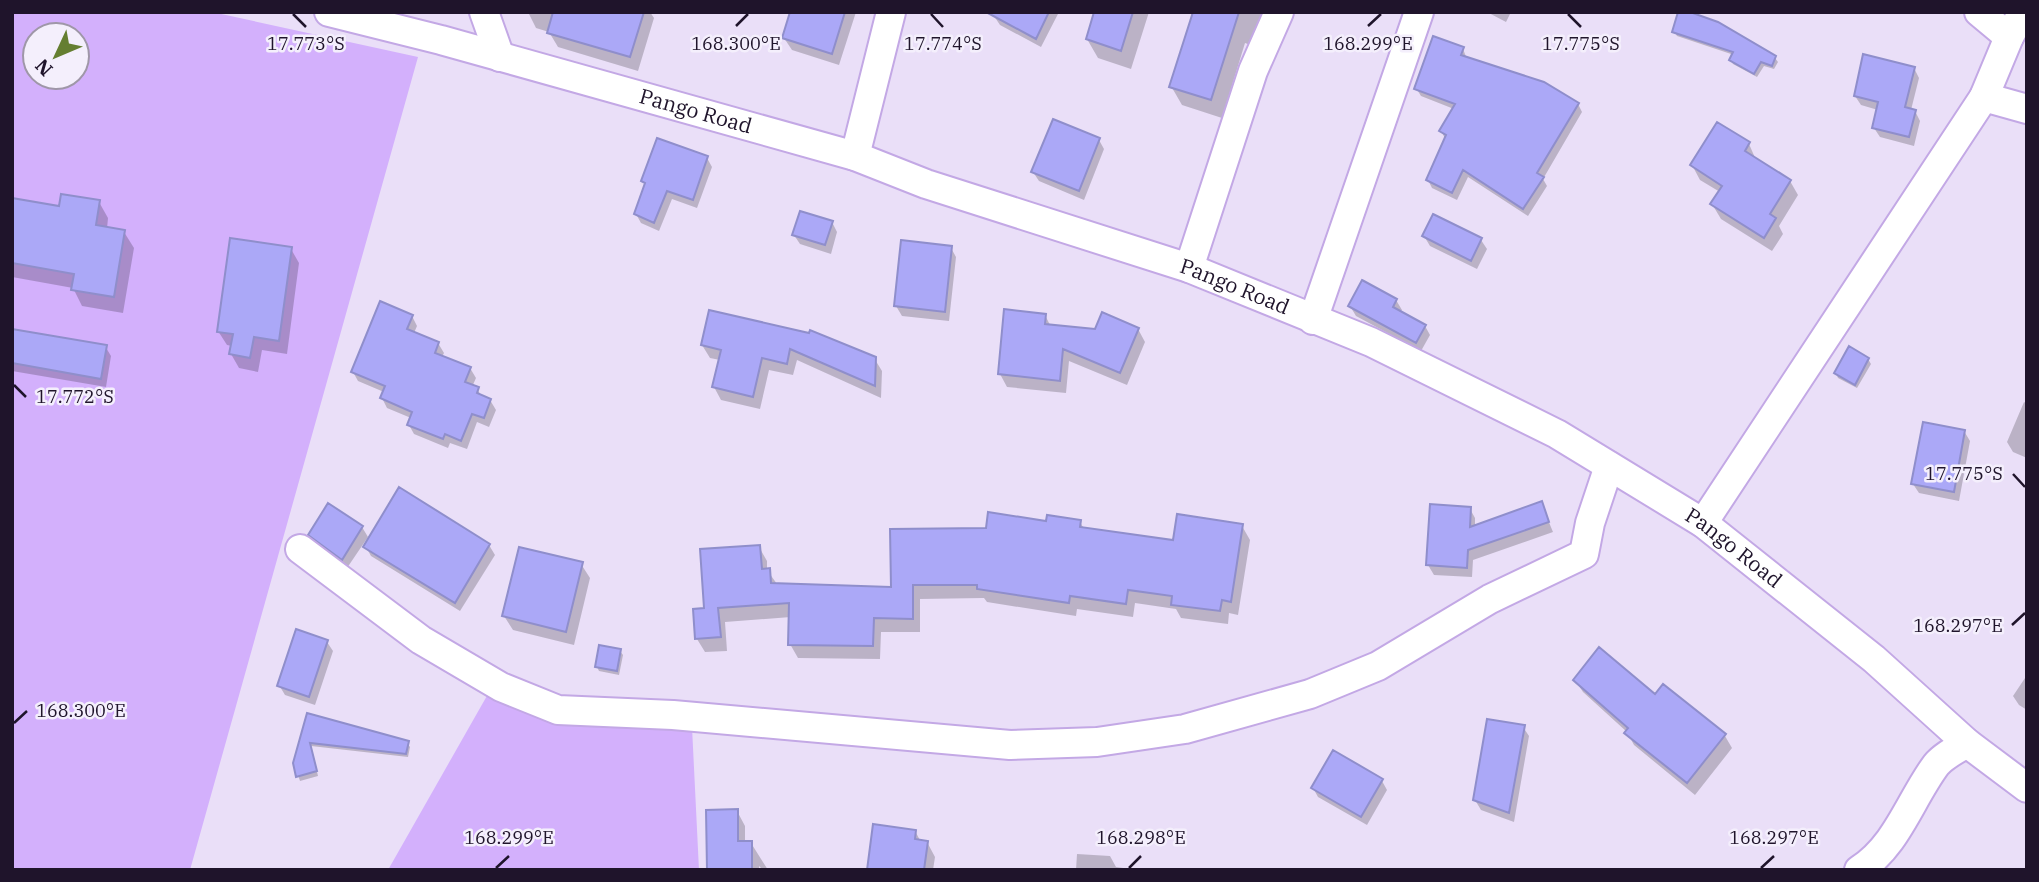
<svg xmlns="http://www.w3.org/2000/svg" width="2039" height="882" viewBox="0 0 2039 882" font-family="'IBM Plex Serif',serif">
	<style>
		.green { fill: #d3b0fc; fill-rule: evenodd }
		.shadow { fill: #0003 }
		.building { fill: #aba8f7; stroke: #8f8ecb; stroke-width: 2 }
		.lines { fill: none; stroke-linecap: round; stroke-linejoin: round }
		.minor-casing { stroke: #c3a8e5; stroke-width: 32 }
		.minor { stroke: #fff; stroke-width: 28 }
		.ticks { fill: none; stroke: #1f142b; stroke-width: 2.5 }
		.labels { text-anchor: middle; stroke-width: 5; stroke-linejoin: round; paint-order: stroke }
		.street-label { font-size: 21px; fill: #1f142b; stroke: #f4effc }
		.ticks-label { font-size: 18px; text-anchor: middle; fill: #1f142b; stroke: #f4effc; stroke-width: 5; stroke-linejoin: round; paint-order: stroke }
	</style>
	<rect width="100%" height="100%" fill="#eadff8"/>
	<path class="green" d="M12,12H212L418,57L190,870H12ZM35,35H77V77H35Z
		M488,694L692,727L699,870H388Z"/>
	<path class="shadow" d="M528,12H650L654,18L638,71L558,47L549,32L536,28Z
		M786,12H856L839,65L792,50L784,38L792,14Z
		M996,12H1059L1041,47L1000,25L994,16Z
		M1096,12H1149L1131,69L1098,58L1087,39Z
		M1194,12H1267L1256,47L1245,43L1222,118L1182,105L1171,86Z
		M1487,12H1511L1506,22Z
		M1674,31L1775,58L1778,62L1774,69L1764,66L1757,77L1733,64L1731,60L1734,55L1677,36Z
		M1463,49L1467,59L1578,104L1582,112L1543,179L1547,186L1528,216L1468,177L1457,200L1432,188L1428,180L1446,140L1441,131L1454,109L1421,96L1416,88Z
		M1914,68L1919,78L1911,110L1915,111L1920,121L1914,146L1880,137L1874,128L1878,110L1861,105L1855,96Z
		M1099,140L1104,149L1084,200L1039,181L1033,172Z
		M1749,144L1756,160L1790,181L1798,195L1779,226L1783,234L1772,251L1721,219L1712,204L1720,192L1700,180L1692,165Z
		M707,158L712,167L697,208L672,199L659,231L641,223L636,214L646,186L643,181Z
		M12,200L60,208L99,202L108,218L107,229L124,232L134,248L123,313L82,306L73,288L12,277Z
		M832,222L837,232L831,254L800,244L794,235Z
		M1424,236L1481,240L1487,249L1477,269L1430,246Z
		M951,248L956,257L949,321L902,316L896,306Z
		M291,249L299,263L287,354L262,350L258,372L239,368L231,354L232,346L227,345L218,331Z
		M1396,300L1402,310L1400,312L1425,326L1430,335L1421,351L1356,316L1350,306Z
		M710,312L874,358L882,371L881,398L797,360L793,375L769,370L760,409L721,400L714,387L720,360L710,358L702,345Z
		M1045,315L1051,327L1096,331L1138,329L1145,342L1127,385L1069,361L1066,393L1007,387L1000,374Z
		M412,316L417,326L414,333L438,343L444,353L442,357L470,368L476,378L472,387L477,389L482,397L490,400L496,410L489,427L477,422L467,449L450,443L448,448L414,434L409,425L411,418L387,408L382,398L384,392L358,381L353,372Z
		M12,331L105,346L111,356L106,387L12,371Z
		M1868,359L1871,364L1857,388L1838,378L1836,373Z
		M2024,402L2027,404V458L2013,452L2007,442Z
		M1964,431L1970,441L1959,501L1919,493L1913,484Z
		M1541,503L1553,532L1473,560L1472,577L1434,575L1428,565L1470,509L1475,518V527Z
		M1080,522L1084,529L1174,542L1242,526L1250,540L1238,615L1229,613L1228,624L1181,618L1176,609L1135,603L1133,617L1077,609L1076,616L987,602L984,598L920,599V632H881L880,659L798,658L790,644L791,617L725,622L727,651L705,652L697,639L706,610L759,547L767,561V570L777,584L893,588L987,530Z
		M362,527L368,537L347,568L315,544L310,535Z
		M489,545L495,555L460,611L371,556L366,547Z
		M581,564L590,578L574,645L513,630L504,616Z
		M327,642L333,651L315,705L285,695L279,685Z
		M620,651L623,655L619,675L599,671L597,667Z
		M2027,675V710L2019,705L2013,696Z
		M1575,680L1656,696L1663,687L1725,736L1732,748L1695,795L1634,745L1627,732L1583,692Z
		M308,715L407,743L410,747L408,757L311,746L318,776L300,781L294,763Z
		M1523,727L1529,736L1514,822L1481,810L1475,800Z
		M1382,781L1387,790L1367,825L1318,797L1313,788Z
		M737,811L745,826V843H751L768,870H763L759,866V870H708Z
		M915,831L921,842H927L935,857L933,870H868Z
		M1077,854L1110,856L1116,867L1138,870H1076Z"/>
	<path class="building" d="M553,12H644L630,57L547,33Z
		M790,12H845L832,54L782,38Z
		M986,12H1049L1036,39Z
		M1094,12H1133L1121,51L1086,39Z
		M1193,12H1239L1211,100L1169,87Z
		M1678,12H1690L1718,22L1776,56L1772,66L1761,62L1754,74L1729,60L1733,52L1672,32Z
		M1433,36L1464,47L1461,55L1544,82L1579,103L1537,173L1544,177L1523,209L1463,170L1452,193L1426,180L1446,135L1439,131L1455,104L1414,89Z
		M1863,54L1915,67L1905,107L1916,110L1909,137L1872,128L1878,102L1854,96Z
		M1053,119L1100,138L1079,191L1031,172Z
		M1717,122L1750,142L1745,151L1791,180L1770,214L1776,218L1764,238L1710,204L1722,186L1690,165Z
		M657,138L708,156L693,200L667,191L654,223L634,214L645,183L641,181Z
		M61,194L100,200L96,225L125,230L114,297L71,290L74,274L12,263V198L59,206Z
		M800,211L833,221L825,245L792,235Z
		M1433,214L1482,238L1471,261L1422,236Z
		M230,238L292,247L279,341L254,337L250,358L229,354L233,334L217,332Z
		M901,240L952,246L945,312L894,306Z
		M1362,280L1397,299L1393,307L1426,325L1416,343L1348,306Z
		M380,301L413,315L407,329L439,342L435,353L471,367L465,382L479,387L477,393L491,399L484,418L472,414L461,441L445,434L443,439L407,425L412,412L380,398L385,386L351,372Z
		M1004,309L1046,314L1045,324L1095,329L1102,312L1139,328L1120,373L1063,349L1060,381L998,374Z
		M709,310L809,333L810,330L876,357L875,386L790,349L787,364L762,358L753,397L712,387L721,350L701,345Z
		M12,329L107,345L101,379L12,363Z
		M1849,346L1869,358L1855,385L1834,373Z
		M1923,422L1965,430L1954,492L1911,484Z
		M399,487L490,544L455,603L363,547Z
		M1542,501L1549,522L1468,550L1467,568L1426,565L1430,504L1471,507L1470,527Z
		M328,503L363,526L342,560L308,535Z
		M988,512L1046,521L1047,515L1081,520L1080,527L1173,540L1177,514L1243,524L1231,602L1222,600L1220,611L1171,605L1172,596L1128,590L1126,604L1070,596L1069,603L977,589V585H913V619L874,618L873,646L788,645L789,603L718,608L721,637L695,639L693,609L704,608L700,549L760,545L762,569L770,568L771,583L891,587L890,529L986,528Z
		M519,547L583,562L566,632L502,616Z
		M296,629L328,640L309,697L277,686Z
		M599,645L621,649L617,671L595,667Z
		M1599,647L1655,694L1663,684L1726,734L1687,783L1624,733L1628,728L1573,680Z
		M307,713L409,741L406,754L310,743L317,771L296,777L293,763Z
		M1487,719L1525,725L1509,813L1473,800Z
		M1333,750L1383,779L1361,817L1311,788Z
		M738,809V841H752V870H707L706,810Z
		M873,824L916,830L915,839L928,841L924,870H867Z"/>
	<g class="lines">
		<g class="minor-casing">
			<g id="minor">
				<path id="s1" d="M329,12L441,40L855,156L926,184L1189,268L1371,342L1557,434L1703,523L1874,659L1967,743L2027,788"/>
				<path d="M484,12L500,57"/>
				<path d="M1979,12L2009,37"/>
				<path d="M1984,97L2027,109"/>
				<path d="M855,156L891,12"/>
				<path d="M1189,268L1253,71L1279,12"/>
				<path d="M1313,320L1419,12"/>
				<path d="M1703,523L1984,97L2009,37L2023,12"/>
				<path d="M300,549L421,640L501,687L558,710L673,715L1010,745L1097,742L1185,729L1310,694L1378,666L1490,599L1584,554L1590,523L1609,466"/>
				<path d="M1859,870C1897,846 1910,800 1936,765C1943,756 1957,749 1967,743"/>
			</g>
		</g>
		<use href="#minor" class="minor"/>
	</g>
	<path class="ticks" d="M293,14L306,27M931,14L943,27M1568,14L1581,27M736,26L748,14M1368,26L1381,14M14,385L26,397M2013,474L2025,487M2012,625L2025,613M14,723L27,711M496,868L509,856M1129,868L1141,856M1761,868L1774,856"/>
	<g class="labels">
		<g class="street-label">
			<text dy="7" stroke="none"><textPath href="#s1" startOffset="380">Pango Road</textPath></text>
			<text dy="7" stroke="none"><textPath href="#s1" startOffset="947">Pango Road</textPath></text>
			<text dy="7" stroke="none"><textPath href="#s1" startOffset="1512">Pango Road</textPath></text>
		</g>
	</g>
	<g class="ticks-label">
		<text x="736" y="50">168.300°E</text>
		<text x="1368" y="50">168.299°E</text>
		<text x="306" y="50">17.773°S</text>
		<text x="943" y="50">17.774°S</text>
		<text x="1581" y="50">17.775°S</text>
		<text x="75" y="403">17.772°S</text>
		<text x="1964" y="480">17.775°S</text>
		<text x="1958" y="632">168.297°E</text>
		<text x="81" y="717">168.300°E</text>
		<text x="509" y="844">168.299°E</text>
		<text x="1141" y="844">168.298°E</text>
		<text x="1774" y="844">168.297°E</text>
	</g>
	<rect width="2039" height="882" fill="none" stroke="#1f142b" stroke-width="28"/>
	<g transform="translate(56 56) rotate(226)"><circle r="33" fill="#f4effc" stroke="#9f97a8" stroke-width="2"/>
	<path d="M0-5L12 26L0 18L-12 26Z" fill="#657e31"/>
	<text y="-10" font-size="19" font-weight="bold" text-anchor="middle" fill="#1f142b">N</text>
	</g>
</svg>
